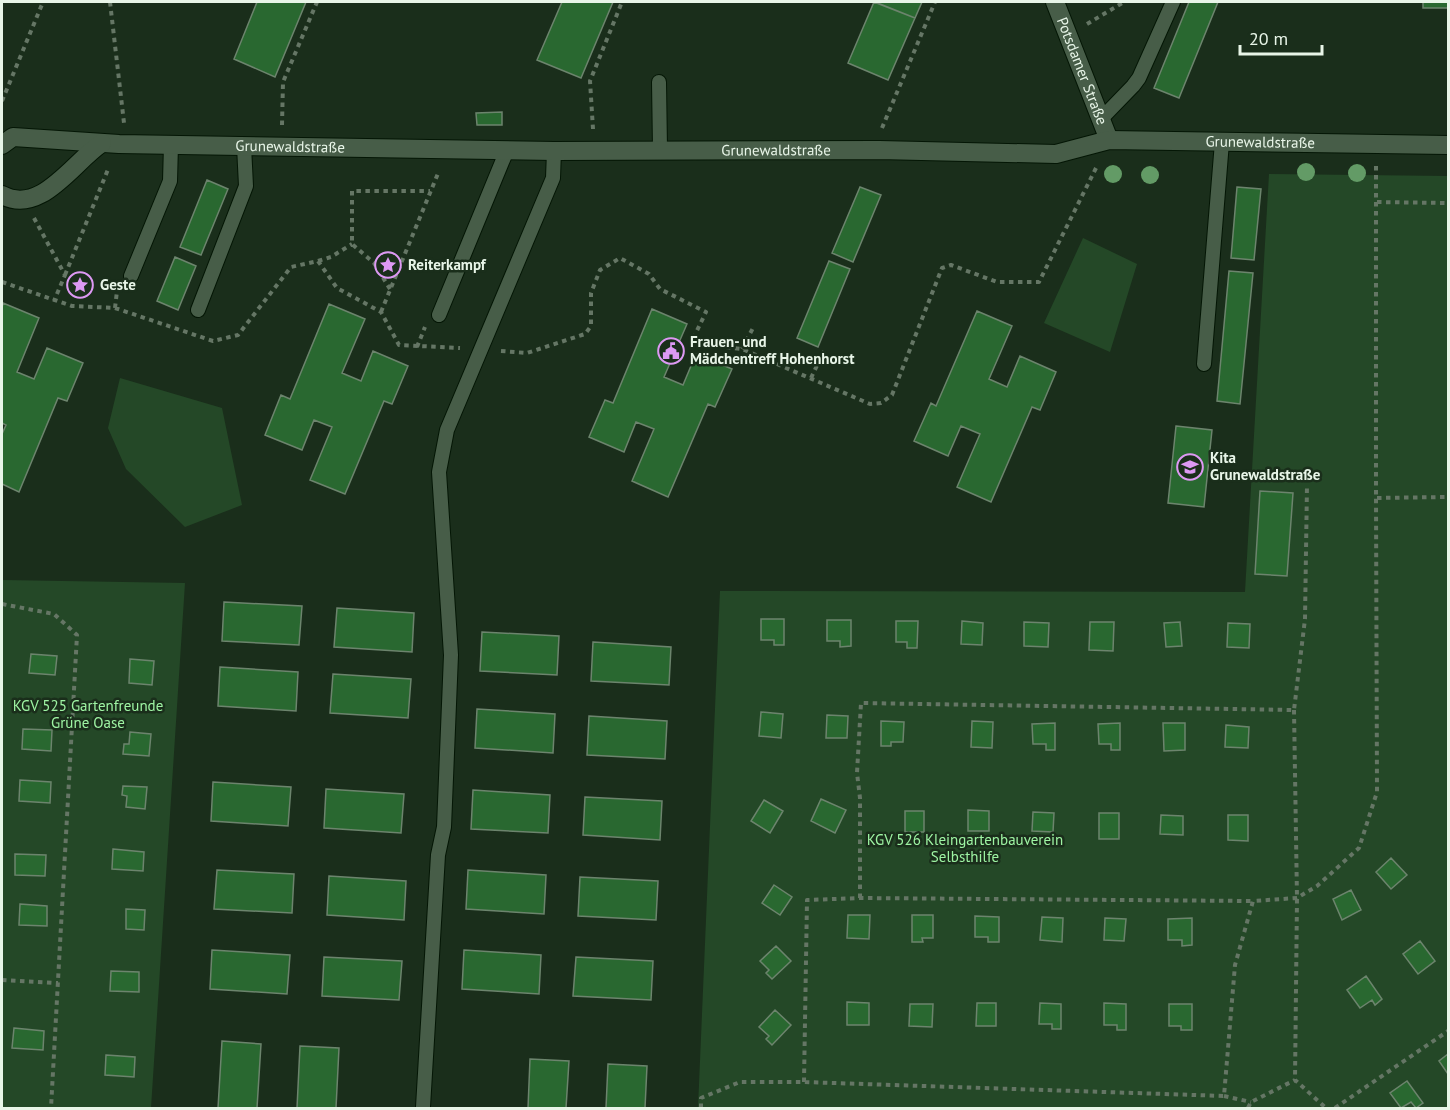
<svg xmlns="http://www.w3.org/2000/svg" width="1450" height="1110" viewBox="0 0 1450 1110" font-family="'PT Sans',sans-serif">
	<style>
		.green { fill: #244827 }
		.building { fill: #296830; stroke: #6c846d; stroke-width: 1.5 }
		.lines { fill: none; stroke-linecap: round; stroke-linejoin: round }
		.service-casing { stroke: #041605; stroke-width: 16 }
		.minor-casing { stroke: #041605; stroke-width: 20 }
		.path { stroke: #657665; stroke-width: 4; stroke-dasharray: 4.5 4.5; stroke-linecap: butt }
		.service { stroke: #475d48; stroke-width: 14 }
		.minor { stroke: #475d48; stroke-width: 18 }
		.tree { fill: #639b66 }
		.labels { text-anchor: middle; stroke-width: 5; stroke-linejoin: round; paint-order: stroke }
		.street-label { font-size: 15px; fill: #e8f5e8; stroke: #1a2e1b }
		.poi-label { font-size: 15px; font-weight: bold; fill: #e8f5e8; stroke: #1a2e1b; text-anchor: start }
		.park-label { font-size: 15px; fill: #9ef4a3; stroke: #1a2e1b }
	</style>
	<rect width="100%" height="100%" fill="#1a2e1b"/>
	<path class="green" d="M1269,174L1448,176V1108H698L720,591L1245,592Z
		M1083,238L1137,264L1110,352L1044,323Z
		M120,378L222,408L242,505L185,527L126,469L108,428Z
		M2,580L185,583L151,1108H2Z"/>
	<path class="building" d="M257,2H306L275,77L234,59Z
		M562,2H613L581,78L537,60Z
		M874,2L915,18L888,80L848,63Z
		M875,2H922L915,18Z
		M1189,2H1218L1179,98L1154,88Z
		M1423,2H1448V8H1423Z
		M502,112V125H477L476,113Z
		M207,180L228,189L201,255L180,247Z
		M860,187L881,195L853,262L832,253Z
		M1237,187L1261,189L1254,260L1231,258Z
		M175,257L196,266L178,310L157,301Z
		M829,261L850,269L818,347L797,338Z
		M1229,271L1253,273L1240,404L1217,401Z
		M3,303L39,318L17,372L34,379L47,348L83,363L67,401L58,398L19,492L2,484V434L6,425L2,423V308Z
		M329,304L365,319L342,373L361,381L373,351L408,366L392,404L384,401L345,494L310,480L332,427L314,420L302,450L265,435L281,395L290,399Z
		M652,309L687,324L664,377L683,385L696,354L732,369L715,407L708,404L668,497L632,481L654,429L636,422L624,452L589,437L605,400L613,403Z
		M977,311L1012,326L989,379L1007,387L1020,356L1056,372L1040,410L1032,407L991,502L957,487L980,434L961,426L948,456L914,441L931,403L936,406Z
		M1176,426L1212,430L1204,507L1168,503Z
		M1260,491L1293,493L1287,576L1255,574Z
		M224,602L302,606L299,645L222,641Z
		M337,608L414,613L412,652L334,647Z
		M761,619H784V645H774V640H761Z
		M827,620H851V646L840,647V641H827Z
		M896,621H918L917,648H907V642H896Z
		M962,621L983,623L982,645L961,644Z
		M1024,622L1049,623L1048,647L1024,646Z
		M1090,622H1114L1113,651L1089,650Z
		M1180,622L1182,646L1166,647L1164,623Z
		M1228,623L1250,624L1249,648L1227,647Z
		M482,632L559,636L557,675L480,671Z
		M593,642L671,647L669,685L591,681Z
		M31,654L57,656L55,675L29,673Z
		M130,659L154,661L152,685L129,683Z
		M220,667L298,672L296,711L218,706Z
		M333,674L411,679L408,718L330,713Z
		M477,709L555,714L553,753L475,748Z
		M761,712L783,714L781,738L759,736Z
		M827,715L848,716L847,738H826Z
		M589,716L667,721L665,759L587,755Z
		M881,721L904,722L903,742H891V746H881Z
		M972,721L993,722L992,748L971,747Z
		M1055,723V750H1046V744H1033L1032,724Z
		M1120,723V750H1111V744H1099L1098,724Z
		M1163,723H1185V750L1164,751Z
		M1226,725L1249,727L1248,748L1225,747Z
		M23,729L52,730L51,751L22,749Z
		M130,732L151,734L149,756L123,754L124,744H129Z
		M20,780L51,782L50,803L19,801Z
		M213,782L291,787L288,826L211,821Z
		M123,786L147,787L145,809L126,807L127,796L122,795Z
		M326,789L404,794L401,833L324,828Z
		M473,790L550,795L548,833L471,829Z
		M585,797L662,801L660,840L583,835Z
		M821,799L846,810L835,833L811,821Z
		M764,800L783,811L770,833L751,821Z
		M968,810L989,811V831H968Z
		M905,811H924V832H905Z
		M1033,812L1054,813L1053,832L1032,831Z
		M1099,813H1119V839H1099Z
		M1161,815L1183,816V835L1160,834Z
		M1228,815H1248V841L1228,840Z
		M113,849L144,852L143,871L112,869Z
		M15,854L46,855L45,876L15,875Z
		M1391,858L1407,875L1391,889L1376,872Z
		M217,870L294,874L292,913L214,909Z
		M468,870L546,875L544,914L466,909Z
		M329,876L406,881L404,920L327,915Z
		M580,877L658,881L656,920L578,916Z
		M774,885L792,897L780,915L762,903Z
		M1351,890L1361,910L1342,920L1333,899Z
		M20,904L47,906V926L19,925Z
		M126,909L145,910L144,930L126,929Z
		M848,915H870L869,939L847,938Z
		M912,915H933V938H922L923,942H912Z
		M975,916L999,917V942H988V937H975Z
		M1042,917L1063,918L1062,942L1040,940Z
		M1105,918L1126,919L1124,941L1104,940Z
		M1192,918V945L1182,946V940H1168V919Z
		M1420,941L1435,961L1418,974L1403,954Z
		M776,946L791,961L772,979L766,973L769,970L760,961Z
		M212,950L290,955L287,994L210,989Z
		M464,950L541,955L539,994L462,989Z
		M324,957L402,961L399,1000L322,996Z
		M576,957L653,961L651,1000L573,996Z
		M111,971L139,972V992L110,991Z
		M1366,976L1382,999L1375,1005L1372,1000L1360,1008L1347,990Z
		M847,1002L869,1003V1025H847Z
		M977,1003H996V1026H976Z
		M1040,1003L1061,1004V1029H1052V1024H1039Z
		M1104,1003L1126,1004V1030H1117V1025H1104Z
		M910,1004H933L932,1027L909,1026Z
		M1169,1004H1192V1030H1181V1026H1169Z
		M775,1010L791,1025L772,1045L766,1039L769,1036L759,1027Z
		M14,1028L44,1031L43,1050L12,1048Z
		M222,1041L261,1044L257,1108H218Z
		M300,1046L339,1048L336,1108H297Z
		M1448,1054V1074L1439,1061Z
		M106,1055L135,1057L134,1077L105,1075Z
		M530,1059L569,1061L566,1108H528Z
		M608,1064L647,1066L645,1108H606Z
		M1407,1081L1423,1103L1416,1108L1411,1102L1401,1108L1390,1093Z"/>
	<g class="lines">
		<g class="service-casing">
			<path id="service" d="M659,82L660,149
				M1101,119L1133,86L1139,78L1173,2
				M131,276L170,181L171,145
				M198,310L246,186L244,146
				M439,315L507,150
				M1204,364L1222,142
				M423,1107L438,855L444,827L451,655L439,472L447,430L553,178L554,151"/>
		</g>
		<g class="minor-casing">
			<g id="minor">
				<path id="s1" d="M1055,2L1109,140"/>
				<path id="s2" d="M2,145L13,137L119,144L554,151L879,150L1056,154L1109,140L1448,145"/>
				<path d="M2,195C41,216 73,162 102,143"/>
			</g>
		</g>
		<path class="path" d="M110,2L124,123
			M1087,24L1124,2
			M2,101L43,2
			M282,125L283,82L317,2
			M882,128L935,2
			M593,129L590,81L622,2
			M1376,166V498L1448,497
			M1377,202L1448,203
			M34,218L65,275L54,301
			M318,261L331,257L352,244
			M65,275L109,167
			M2,282L72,306L115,308L213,341L238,335L291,267L318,261L337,288L381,312L399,345L460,348
			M390,289L374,263L352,244V191H430
			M115,308L117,291
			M381,312L439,171
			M417,347L425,327
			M742,349L754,326
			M501,351L527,353L585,334L591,326V293L600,270L620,258L649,274L660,289L706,312L691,343L742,349L870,404L881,403L892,395L942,268L951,265L997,282H1039L1096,168
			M811,378L824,351
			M2,604L54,614L77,635L51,1108
			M1294,710L1297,898L1295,1080L1326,1108
			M860,898V798L857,773L861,703L1294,710L1305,619L1307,485
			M2,980L58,983
			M804,1082L807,900L860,898L1253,901
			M1224,1096L1251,1102
			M701,1108V1098L740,1082H804L1224,1096L1235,965L1253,901L1297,898L1317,886L1359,848L1377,792L1376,498
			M1248,1108L1251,1102L1295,1080
			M1335,1108L1448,1031"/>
		<use href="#service" class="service"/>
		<use href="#minor" class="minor"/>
	</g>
	<g class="tree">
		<circle cx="1306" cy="172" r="9"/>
		<circle cx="1357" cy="173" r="9"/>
		<circle cx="1113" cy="174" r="9"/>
		<circle cx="1150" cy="175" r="9"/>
	</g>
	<defs>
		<g id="sight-ring" transform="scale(1.35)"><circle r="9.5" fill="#1a2e1b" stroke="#dd99f3" stroke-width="1.5"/><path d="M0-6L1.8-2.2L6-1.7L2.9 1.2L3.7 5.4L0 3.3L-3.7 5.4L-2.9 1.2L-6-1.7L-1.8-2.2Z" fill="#dd99f3"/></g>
		<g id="civic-ring" transform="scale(1.35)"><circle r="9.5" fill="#1a2e1b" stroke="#dd99f3" stroke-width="1.5"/><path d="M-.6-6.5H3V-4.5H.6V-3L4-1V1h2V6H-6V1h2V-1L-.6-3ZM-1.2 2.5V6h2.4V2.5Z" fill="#dd99f3"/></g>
		<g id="school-ring" transform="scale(1.35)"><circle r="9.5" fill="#1a2e1b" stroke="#dd99f3" stroke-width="1.5"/><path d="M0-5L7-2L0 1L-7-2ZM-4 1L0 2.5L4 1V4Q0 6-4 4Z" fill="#dd99f3"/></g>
	</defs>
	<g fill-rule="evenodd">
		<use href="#sight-ring" x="388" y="265"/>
		<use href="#sight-ring" x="80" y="285"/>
		<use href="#civic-ring" x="671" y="351"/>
		<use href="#school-ring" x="1190" y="467"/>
	</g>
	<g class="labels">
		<g class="street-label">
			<text dy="5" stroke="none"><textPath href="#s1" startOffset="74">Potsdamer Straße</textPath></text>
			<text dy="5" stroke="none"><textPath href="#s2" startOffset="1263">Grunewaldstraße</textPath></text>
			<text dy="5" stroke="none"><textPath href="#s2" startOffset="291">Grunewaldstraße</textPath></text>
			<text dy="5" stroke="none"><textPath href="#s2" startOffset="777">Grunewaldstraße</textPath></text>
		</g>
		<g class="poi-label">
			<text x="408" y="270">Reiterkampf</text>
			<text x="100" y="290">Geste</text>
			<text x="690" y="347">Frauen- und<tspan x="690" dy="17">Mädchentreff Hohenhorst</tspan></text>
			<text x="1210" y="463">Kita<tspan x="1210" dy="17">Grunewaldstraße</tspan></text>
		</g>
		<g class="park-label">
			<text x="88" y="711">KGV 525 Gartenfreunde<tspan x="88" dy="17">Grüne Oase</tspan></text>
			<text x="965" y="845">KGV 526 Kleingartenbauverein<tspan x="965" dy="17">Selbsthilfe</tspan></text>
		</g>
	</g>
	<rect width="1450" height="1110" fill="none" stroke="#e8f5e8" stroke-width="6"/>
	<path d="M1240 45v9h82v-9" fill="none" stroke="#e8f5e8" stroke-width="3"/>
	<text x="1249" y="45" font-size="18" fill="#e8f5e8" stroke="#1a2e1b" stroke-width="4.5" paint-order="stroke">20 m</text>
</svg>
